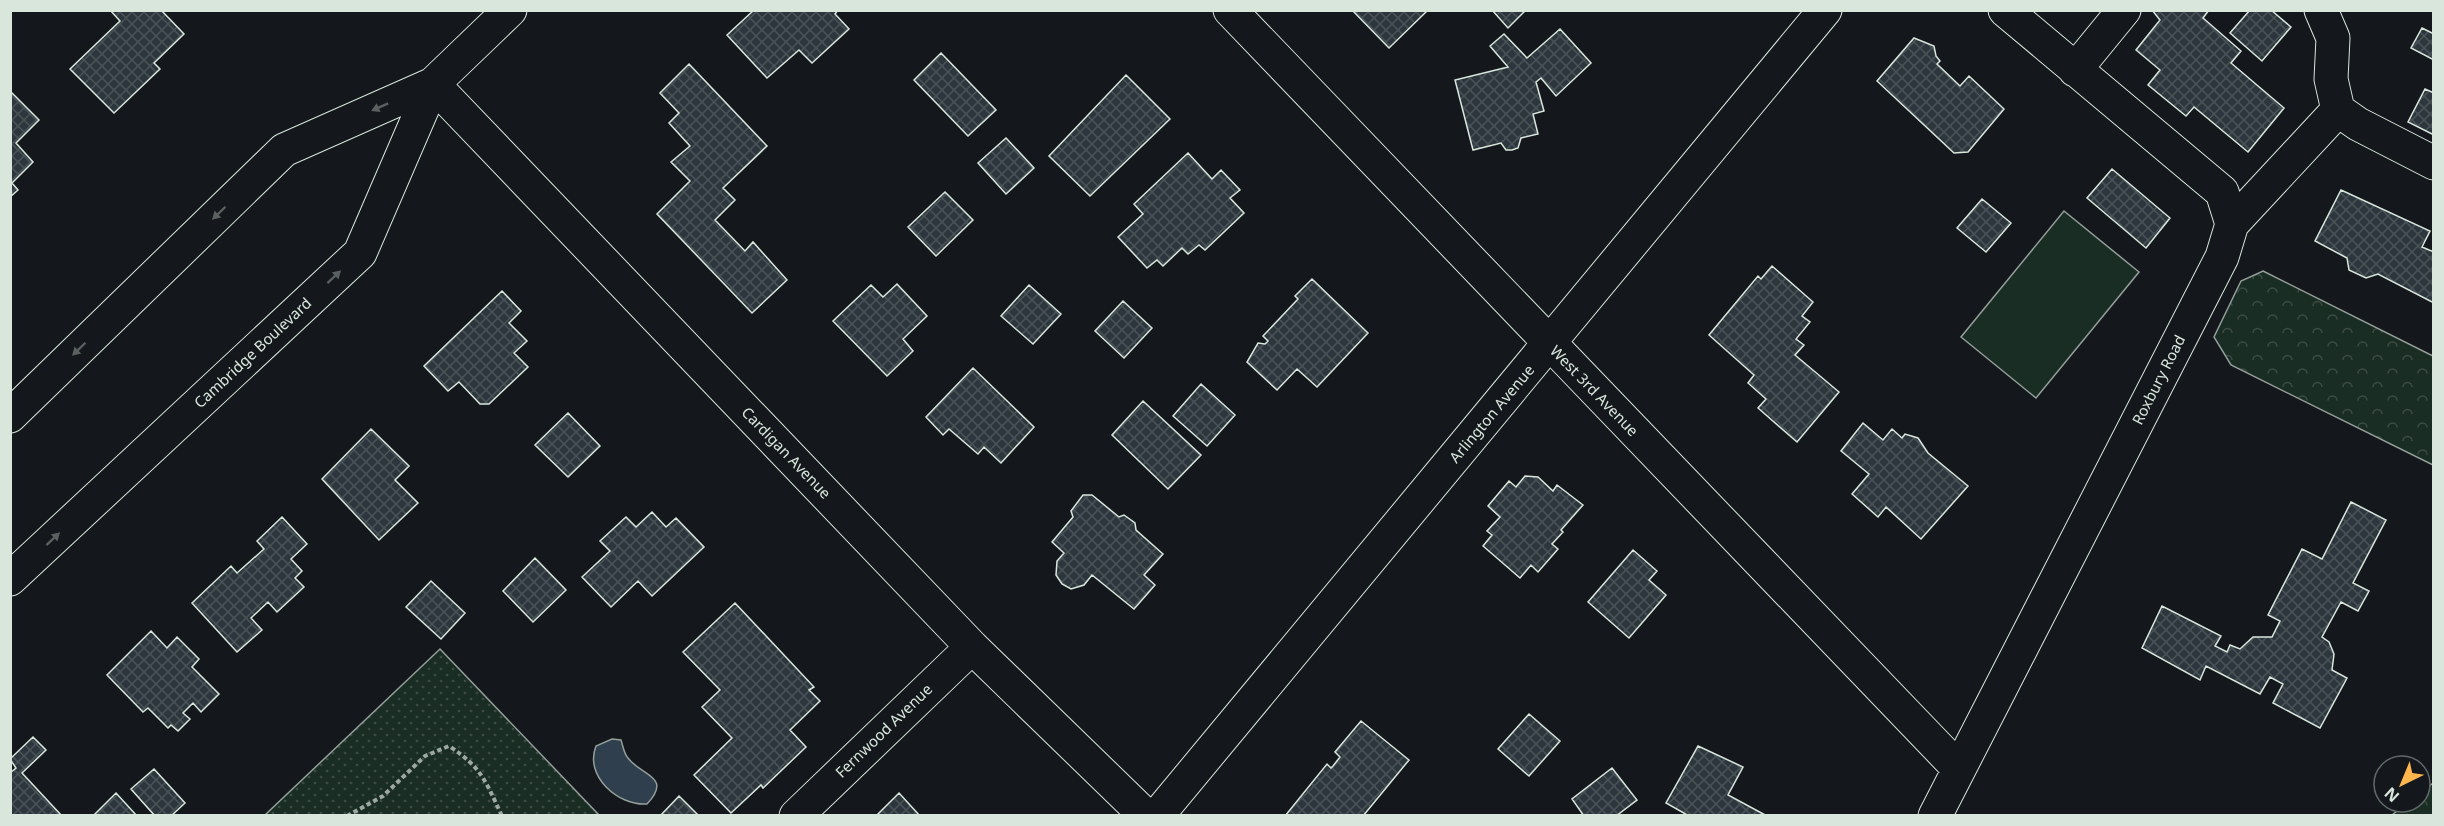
<svg xmlns="http://www.w3.org/2000/svg" width="2444" height="826" viewBox="0 0 2444 826" font-family="'Noto Sans',sans-serif">
	<style>
		.forest { fill: url(#forest-crowns); stroke: #939e99; stroke-width: 1.5 }
		.park { fill: url(#park-dots); stroke: #939e99; stroke-width: 1.5 }
		.garden { fill: #1a2d24; stroke: #939e99; stroke-width: 1.5 }
		.water { fill: #2f3f4d; stroke: #939e99; stroke-width: 1.5 }
		.building { fill: url(#building-cross-hatch); stroke: #d8e6dc; stroke-width: 1.5 }
		.lines { fill: none; stroke-linecap: round; stroke-linejoin: round }
		.minor-casing { stroke: #d8e6dc; stroke-width: 35 }
		.path { stroke: #9da8a2; stroke-width: 4; stroke-dasharray: 4.5 3; stroke-linecap: butt }
		.minor { stroke: #14181c; stroke-width: 33 }
		.oneway { fill: #59605f }
		.labels { text-anchor: middle; stroke-width: 4.5; stroke-linejoin: round; paint-order: stroke }
		.street-label { font-size: 15px; fill: #d8e6dc; stroke: #14181c }
	</style>
	<defs>
		<pattern id="forest-crowns" width="20" height="18" patternUnits="userSpaceOnUse" patternTransform="scale(1.5)"><rect width="20" height="18" fill="#1a2d24"/><path d="M2 6a3 3 0 1 1 6 0M12 15a3 3 0 1 1 6 0" fill="none" stroke="#3b4b43"/></pattern>
		<pattern id="park-dots" width="8" height="8" patternUnits="userSpaceOnUse" patternTransform="scale(1.5)"><rect width="8" height="8" fill="#1a2d24"/><path d="M2 2h.1M6 6h.1" fill="none" stroke="#3b4b43" stroke-width="1.8" stroke-linecap="round"/></pattern>
		<pattern id="building-cross-hatch" width="8" height="8" patternUnits="userSpaceOnUse" patternTransform="scale(1.5)"><rect width="8" height="8" fill="#2c363c"/><path d="M0 0l8 8M0 8l8-8" fill="none" stroke="#4a5358"/></pattern>
	</defs>
	<rect width="100%" height="100%" fill="#14181c"/>
	<path class="forest" d="M2263,271L2433,356V465L2231,365L2214,337L2241,281Z
		M2433,783V815H2392L2409,802H2420V794Z"/>
	<path class="park" d="M440,649L599,815H265Z"/>
	<path class="garden" d="M2064,211L2139,272L2036,398L1961,337Z"/>
	<path class="water" d="M612,739L621,740C623,746 624,754 628,758C641,776 673,776 647,804C618,806 584,776 596,746Z"/>
	<path class="building" d="M110,10H161L184,34L154,63L160,69L114,113L70,69L120,21Z
		M754,10H838L835,14L849,29L812,63L799,50L767,78L727,35Z
		M1352,10H1428L1389,48Z
		M1492,10H1526L1508,28Z
		M2209,10L2203,18L2241,51L2231,63L2284,108L2248,152L2194,107L2186,116L2148,85L2160,70L2136,50L2160,20L2152,10Z
		M2250,10H2271L2291,27L2262,61L2230,33Z
		M2422,28L2434,34V60L2411,48Z
		M1560,29L1591,63L1556,96L1541,78L1536,82L1544,111L1533,114L1538,134L1521,138L1518,148L1512,150H1506L1501,143L1473,150L1455,80L1508,67L1490,46L1504,34L1527,58Z
		M1914,38L1934,46L1936,56L1940,61L1937,64L1960,86L1969,76L2004,109L1968,152L1954,153L1877,81Z
		M941,53L996,110L968,136L914,80Z
		M689,64L767,146L723,188L735,200L715,220L745,251L753,242L787,280L752,313L657,214L690,181L671,162L690,146L669,123L679,113L660,93Z
		M1126,75L1170,119L1090,196L1049,156Z
		M2425,89L2434,93V135L2408,122Z
		M10,91L39,120L16,143L33,162L12,183L18,190L10,197Z
		M1006,138L1034,168L1006,194L978,163Z
		M1188,153L1212,179L1221,170L1240,190L1230,198L1244,213L1205,250L1199,245L1188,254L1182,248L1163,266L1157,260L1147,268L1118,237L1143,214L1134,204Z
		M2112,169L2170,218L2146,248L2087,198Z
		M2341,190L2430,231L2422,247L2434,252V303L2378,274L2366,278L2349,270L2347,258L2315,241Z
		M945,192L973,220L936,256L908,227Z
		M1982,199L2011,223L1986,252L1957,228Z
		M1772,266L1813,302L1802,316L1810,322L1796,339L1804,345L1795,355L1839,392L1797,442L1758,408L1766,399L1748,383L1754,375L1709,335L1758,276L1761,279Z
		M1312,279L1368,333L1317,387L1297,369L1277,390L1247,362L1258,343L1265,344L1268,341L1263,336L1298,299L1295,296Z
		M897,284L927,316L903,339L913,351L887,376L833,321L871,285L883,297Z
		M1029,285L1061,314L1033,344L1001,316Z
		M502,291L521,311L509,323L527,341L514,353L528,367L489,404H480L459,382L448,391L424,366Z
		M1123,301L1152,328L1124,358L1095,331Z
		M973,368L1034,427L1001,463L984,447L978,454L949,429L943,435L926,417Z
		M1201,384L1235,415L1207,446L1173,416Z
		M1143,401L1201,455L1168,489L1112,435Z
		M568,413L600,446L568,477L535,445Z
		M1863,423L1883,440L1892,429L1902,438L1905,434L1918,438L1928,453L1968,486L1921,539L1886,507L1878,517L1852,494L1869,474L1841,451Z
		M371,429L409,466L395,480L418,503L379,540L322,479Z
		M1525,476L1538,477L1553,491L1557,485L1583,505L1561,530L1563,532L1552,544L1558,549L1538,572L1531,565L1520,578L1483,546L1492,535L1487,531L1500,517L1488,506L1509,481L1516,487Z
		M1083,495H1092L1119,517L1124,515L1135,523L1136,530L1163,554L1144,575L1155,585L1134,609L1092,575L1084,585L1071,589L1062,584L1056,575L1057,561L1064,553L1052,542L1073,517L1071,511Z
		M2351,502L2386,520L2353,583L2369,591L2358,611L2341,602L2322,637L2329,642L2334,654L2332,670L2347,678L2320,728L2273,703L2283,684L2270,677L2260,694L2206,666L2200,680L2142,648L2162,606L2221,636L2215,646L2227,652L2230,645L2240,649L2253,637H2272L2280,621L2268,615L2302,549L2322,559Z
		M652,512L666,527L676,518L704,547L652,596L638,581L611,607L582,577L610,551L600,541L626,517L636,527Z
		M282,517L307,544L291,559L302,571L295,578L304,587L277,612L268,602L251,618L262,630L237,652L192,603L231,566L237,573L264,549L257,541Z
		M1633,550L1657,571L1649,580L1666,595L1629,638L1588,602Z
		M535,558L566,590L533,622L503,591Z
		M431,581L465,613L441,639L406,607Z
		M735,603L814,687L809,690L820,701L790,730L806,747L763,788L761,785L731,813L694,775L732,738L702,707L720,690L683,652Z
		M151,631L167,648L177,637L199,659L192,667L219,694L201,712L193,703L183,713L190,719L178,731L171,725L168,728L148,708L143,712L107,675Z
		M1529,714L1560,741L1529,776L1498,749Z
		M1361,721L1409,760L1363,816H1285L1327,764L1331,768L1333,766L1340,757L1335,752Z
		M33,737L46,750L22,773L62,816H10V773L16,768L10,759Z
		M1698,746L1743,767L1728,795L1767,816H1689L1666,803Z
		M1612,768L1637,800L1616,816H1584L1572,799Z
		M154,769L185,803L171,816H155L131,789Z
		M116,793L137,816H93Z
		M899,793L920,816H876Z
		M679,796L699,816H660Z"/>
	<g class="lines">
		<g class="minor-casing">
			<path id="minor" d="M1230,10L1959,769
				M2321,10L2333,38L2331,79L2338,110L2358,124L2434,163
				M2075,70L2124,10
				M433,84L972,647L1146,816
				M2232,224L2338,110
				M10,416L284,150L433,84L510,10
				M10,579L360,253L433,84
				M796,816L972,647
				M1157,816L1825,10
				M1935,816L2222,257L2232,224L2222,192L2005,10"/>
		</g>
		<path class="path" d="M347,816L383,796L425,756L449,746C482,768 485,780 502,816"/>
		<use href="#minor" class="minor"/>
	</g>
	<defs><path id="oneway-solid" d="M-6-.8H1V-3.2L6.5 0L1 3.2V.8H-6Z" transform="scale(1.5)"/></defs>
	<g class="oneway">
		<use href="#oneway-solid" transform="translate(380 107) rotate(156)"/>
		<use href="#oneway-solid" transform="translate(219 213) rotate(136)"/>
		<use href="#oneway-solid" transform="translate(334 277) rotate(-43)"/>
		<use href="#oneway-solid" transform="translate(79 349) rotate(136)"/>
		<use href="#oneway-solid" transform="translate(53 539) rotate(-43)"/>
	</g>
	<g class="labels">
		<g class="street-label">
			<text transform="translate(253 353) rotate(-43)" y="5">Cambridge Boulevard</text>
			<text transform="translate(2159 380) rotate(-63)" y="5">Roxbury Road</text>
			<text transform="translate(1594 391) rotate(46)" y="5">West 3rd Avenue</text>
			<text transform="translate(1492 414) rotate(-50)" y="5">Arlington Avenue</text>
			<text transform="translate(786 453) rotate(46)" y="5">Cardigan Avenue</text>
			<text transform="translate(884 731) rotate(-44)" y="5">Fernwood Avenue</text>
		</g>
	</g>
	<rect width="2444" height="826" fill="none" stroke="#d8e6dc" stroke-width="24"/>
	<g transform="translate(2402 784) rotate(223)"><circle r="28" fill="#14181c" stroke="#626a69" stroke-width="1.5"/>
	<path d="M0-4.5L10 22L0 15L-10 22Z" fill="#ffb74d"/>
	<text y="-9" font-size="16" font-weight="bold" text-anchor="middle" fill="#d8e6dc">N</text>
	</g>
</svg>
